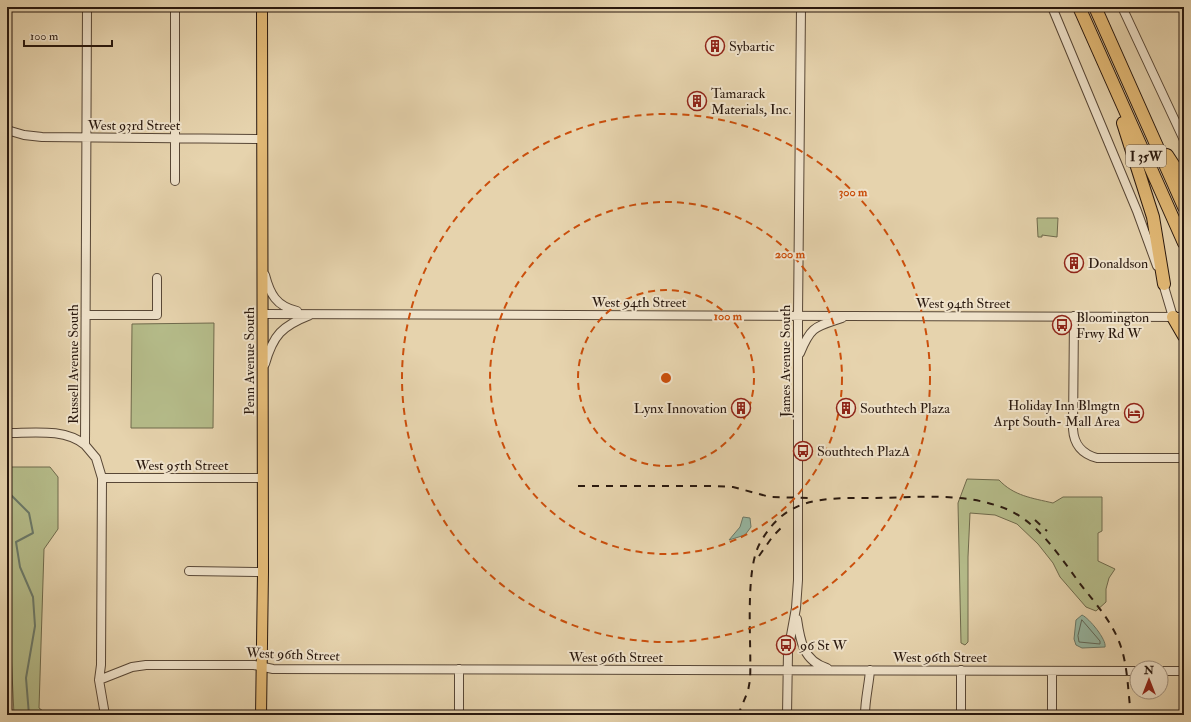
<svg xmlns="http://www.w3.org/2000/svg" width="1191" height="722" viewBox="0 0 1191 722" font-family="'IM FELL Double Pica',serif">
	<style>
		.green { fill: #b5bc8a; stroke: #6f6a4c }
		.water { fill: #97b9a5; stroke: #6b7969 }
		.lines { fill: none; stroke-linecap: round; stroke-linejoin: round }
		.shore { stroke: #60685a; stroke-width: 1 }
		.stream { stroke: #6b7969; stroke-width: 2 }
		.minor-casing { stroke: #584736; stroke-width: 10 }
		.major-casing { stroke: #29180e; stroke-width: 12 }
		.highway-casing { stroke: #29180e; stroke-width: 14 }
		.minor { stroke: #efe2ca; stroke-width: 8 }
		.major { stroke: #e3ba76; stroke-width: 10 }
		.highway { stroke: #e3ba76; stroke-width: 12 }
		.rail { stroke: #29180e; stroke-width: 2; stroke-dasharray: 7 7; stroke-linecap: butt }
		.ring { fill: none; stroke: #cb4f0c; stroke-width: 2; stroke-dasharray: 7 5 }
		.labels { text-anchor: middle; stroke-width: 4; stroke-linejoin: round; paint-order: stroke }
		.shield { fill: #efe2ca; stroke: #645546; stroke-width: 1 }
		.shield-label { font-size: 13px; font-weight: bold; fill: #29180e }
		.poi-label { font-size: 14px; fill: #29180e; stroke: #efe2ca; text-anchor: start }
		.street-label { font-size: 14px; fill: #29180e; stroke: #efe2ca }
		.centre { fill: #cb4f0c; stroke: #efe2ca; stroke-width: 2 }
		.ring-label { font-size: 12px; text-anchor: middle; font-weight: bold; fill: #cb4f0c; stroke: #efe2ca; stroke-width: 4; stroke-linejoin: round; paint-order: stroke }
	</style>
	<rect width="100%" height="100%" fill="#e6d3ad"/>
	<filter id="stains"><feTurbulence type="fractalNoise" baseFrequency=".005" numOctaves="4"/><feColorMatrix values="0 0 0 0 .2 0 0 0 0 .09 0 0 0 0 .02 0 0 0 .5 -.17"/></filter>
	<radialGradient id="worn" r=".72"><stop offset=".6" stop-color="#630" stop-opacity="0"/><stop offset="1" stop-color="#630" stop-opacity=".3"/></radialGradient>
	<path class="green" d="M1037,218H1058L1057,237L1042,235V237H1038Z
		M214,323L213,428H131L132,324Z
		M7,467H50L58,477V529L44,549L39,708L48,715H14L7,567Z
		M967,479L999,480C1014,496 1032,498 1053,503L1063,497H1102V531L1098,533V561L1115,569L1109,578L1106,589V602L1096,611L1086,607L1060,577L1053,563L1038,544L1017,524L995,515L970,513L968,557V642L965,645L961,643L958,503Z"/>
	<path class="water" d="M743,517L750,518L751,527L745,535L729,540L740,527Z
		M1082,615C1089,618 1107,640 1105,647L1082,648L1076,645L1074,639L1076,620Z"/>
	<g class="lines">
		<path class="shore" d="M1082,620L1100,641V644L1079,642L1078,636Z"/>
		<path class="stream" d="M7,491L29,513L33,533L16,542L20,567L33,597L35,626L26,678L29,715"/>
		<g class="minor-casing">
			<path id="minor" d="M87,7L85,445L96,458L102,478L101,665L99,680L105,715
				M175,7V181
				M1052,7L1137,211L1157,266
				M1122,7L1184,140
				M7,130L24,135L42,137L262,139
				M265,275C270,294 276,306 297,311
				M1162,280L1173,317
				M262,314L1184,317
				M86,315H157V278
				M1074,316L1073,429C1074,445 1082,454 1097,458H1184
				M800,353C811,326 815,327 842,318
				M265,364C273,335 282,326 310,315
				M7,433C32,433 65,428 85,445
				M102,478H263
				M189,571L263,572
				M797,619C800,640 803,661 827,668
				M961,670V715
				M1161,671H1184
				M99,680L132,667L146,665H254L273,669L1137,671
				M459,715V669
				M787,715L788,652L796,608L798,580V315L801,7
				M865,715C865,699 869,685 870,670
				M1052,715V671"/>
		</g>
		<g class="major-casing">
			<path id="major" d="M261,715L263,572L262,7"/>
		</g>
		<g class="highway-casing">
			<path id="highway" d="M1079,7L1184,243
				M1095,7L1184,207
				M1123,123L1153,217L1164,284
				M1167,155L1184,181
				M1173,317L1184,336"/>
		</g>
		<use href="#minor" class="minor"/>
		<use href="#major" class="major"/>
		<use href="#highway" class="highway"/>
		<path class="rail" d="M578,486H715L733,487L770,497L811,498
			M1035,520L1047,531
			M759,556L773,536L785,524
			M738,715L748,691L750,680C752,646 744,571 760,543C786,496 823,498 871,498C912,498 958,492 998,506C1012,510 1024,518 1035,528C1051,543 1065,563 1078,581C1094,602 1113,622 1121,647C1128,668 1128,693 1131,715"/>
	</g>
	<g class="ring">
		<circle cx="666" cy="378" r="88"/>
		<circle cx="666" cy="378" r="176"/>
		<circle cx="666" cy="378" r="264"/>
	</g>
	<defs>
		<g id="building-ring" transform="scale(1)"><circle r="9.5" fill="#efe2ca" stroke="#8f2418" stroke-width="1.5"/><path d="M-4-6H4V6H1V3H-1V6H-4ZM-2.5-4.3h1.7v1.8h-1.7ZM.8-4.3h1.7v1.8H.8ZM-2.5-1h1.7V.8h-1.7ZM.8-1h1.7V.8H.8Z" fill="#8f2418"/></g>
		<g id="bus-ring" transform="scale(1)"><circle r="9.5" fill="#efe2ca" stroke="#8f2418" stroke-width="1.5"/><path d="M-5-6H5V4H4V6H2V4H-2V6H-4V4H-5ZM-3.5-4V0h7V-4ZM-3.5 1.2v1.5H-2V1.2ZM2 1.2v1.5H3.5V1.2Z" fill="#8f2418"/></g>
		<g id="hotel-ring" transform="scale(1)"><circle r="9.5" fill="#efe2ca" stroke="#8f2418" stroke-width="1.5"/><path d="M-6-4.5h1.5V1H6V5H4.5V3h-9V5H-6ZM-4 0a1.8 1.8 0 1 1 3.6 0ZM.5 0V-2.5h3Q6-2.5 6 0Z" fill="#8f2418"/></g>
	</defs>
	<g fill-rule="evenodd">
		<use href="#building-ring" x="715" y="46"/>
		<use href="#building-ring" x="697" y="101"/>
		<use href="#building-ring" x="1074" y="263"/>
		<use href="#bus-ring" x="1062" y="325"/>
		<use href="#building-ring" x="741" y="408"/>
		<use href="#building-ring" x="846" y="408"/>
		<use href="#hotel-ring" x="1134" y="413"/>
		<use href="#bus-ring" x="803" y="451"/>
		<use href="#bus-ring" x="786" y="645"/>
	</g>
	<g class="labels">
		<rect class="shield" x="1126" y="145" width="40" height="22" rx="3"/>
		<g class="shield-label">
			<text x="1146" y="161">I 35W</text>
		</g>
		<g class="poi-label">
			<text x="729" y="51">Sybartic</text>
			<text x="711" y="98">Tamarack<tspan x="711" dy="16">Materials, Inc.</tspan></text>
			<text x="1088" y="268">Donaldson</text>
			<text x="1076" y="322">Bloomington<tspan x="1076" dy="16">Frwy Rd W</tspan></text>
			<text x="1120" y="410" text-anchor="end">Holiday Inn Blmgtn<tspan x="1120" dy="16">Arpt South- Mall Area</tspan></text>
			<text x="727" y="413" text-anchor="end">Lynx Innovation</text>
			<text x="860" y="413">Southtech Plaza</text>
			<text x="817" y="456">Southtech PlazA</text>
			<text x="800" y="650">96 St W</text>
		</g>
		<g class="street-label">
			<text x="134" y="130">West 93rd Street</text>
			<text x="639" y="307">West 94th Street</text>
			<text x="963" y="308">West 94th Street</text>
			<text transform="translate(249 361) rotate(-90)" y="5">Penn Avenue South</text>
			<text transform="translate(785 361) rotate(-90)" y="5">James Avenue South</text>
			<text transform="translate(73 364) rotate(-90)" y="5">Russell Avenue South</text>
			<text x="182" y="470">West 95th Street</text>
			<text transform="translate(293 654) rotate(2)" y="5">West 96th Street</text>
			<text x="616" y="662">West 96th Street</text>
			<text x="940" y="662">West 96th Street</text>
		</g>
	</g>
	<circle cx="666" cy="378" r="6" class="centre"/>
	<g class="ring-label">
		<text x="853" y="196">300 m</text>
		<text x="790" y="258">200 m</text>
		<text x="728" y="320">100 m</text>
	</g>
	<rect width="1191" height="722" fill="none" stroke="#e6d3ad" stroke-width="24"/>
	<rect x="8" y="8" width="1175" height="706" fill="none" stroke="#29180e" stroke-width="2"/>
	<rect x="12" y="12" width="1167" height="698" fill="none" stroke="#29180e"/>
	<g transform="translate(1149 680)"><circle r="19" fill="#efe2ca" stroke="#a0917f"/>
	<path d="M0-3L7 15L0 10L-7 15Z" fill="#8f2418"/>
	<text y="-6" font-size="11" font-weight="bold" text-anchor="middle" fill="#29180e">N</text>
	</g>
	<path d="M24 40v6h88v-6" fill="none" stroke="#29180e" stroke-width="2"/>
	<text x="30" y="40" font-size="12" fill="#29180e" stroke="#efe2ca" stroke-width="3" paint-order="stroke">100 m</text>
	<rect width="100%" height="100%" filter="url(#stains)"/>
	<rect width="100%" height="100%" fill="url(#worn)"/>
</svg>
